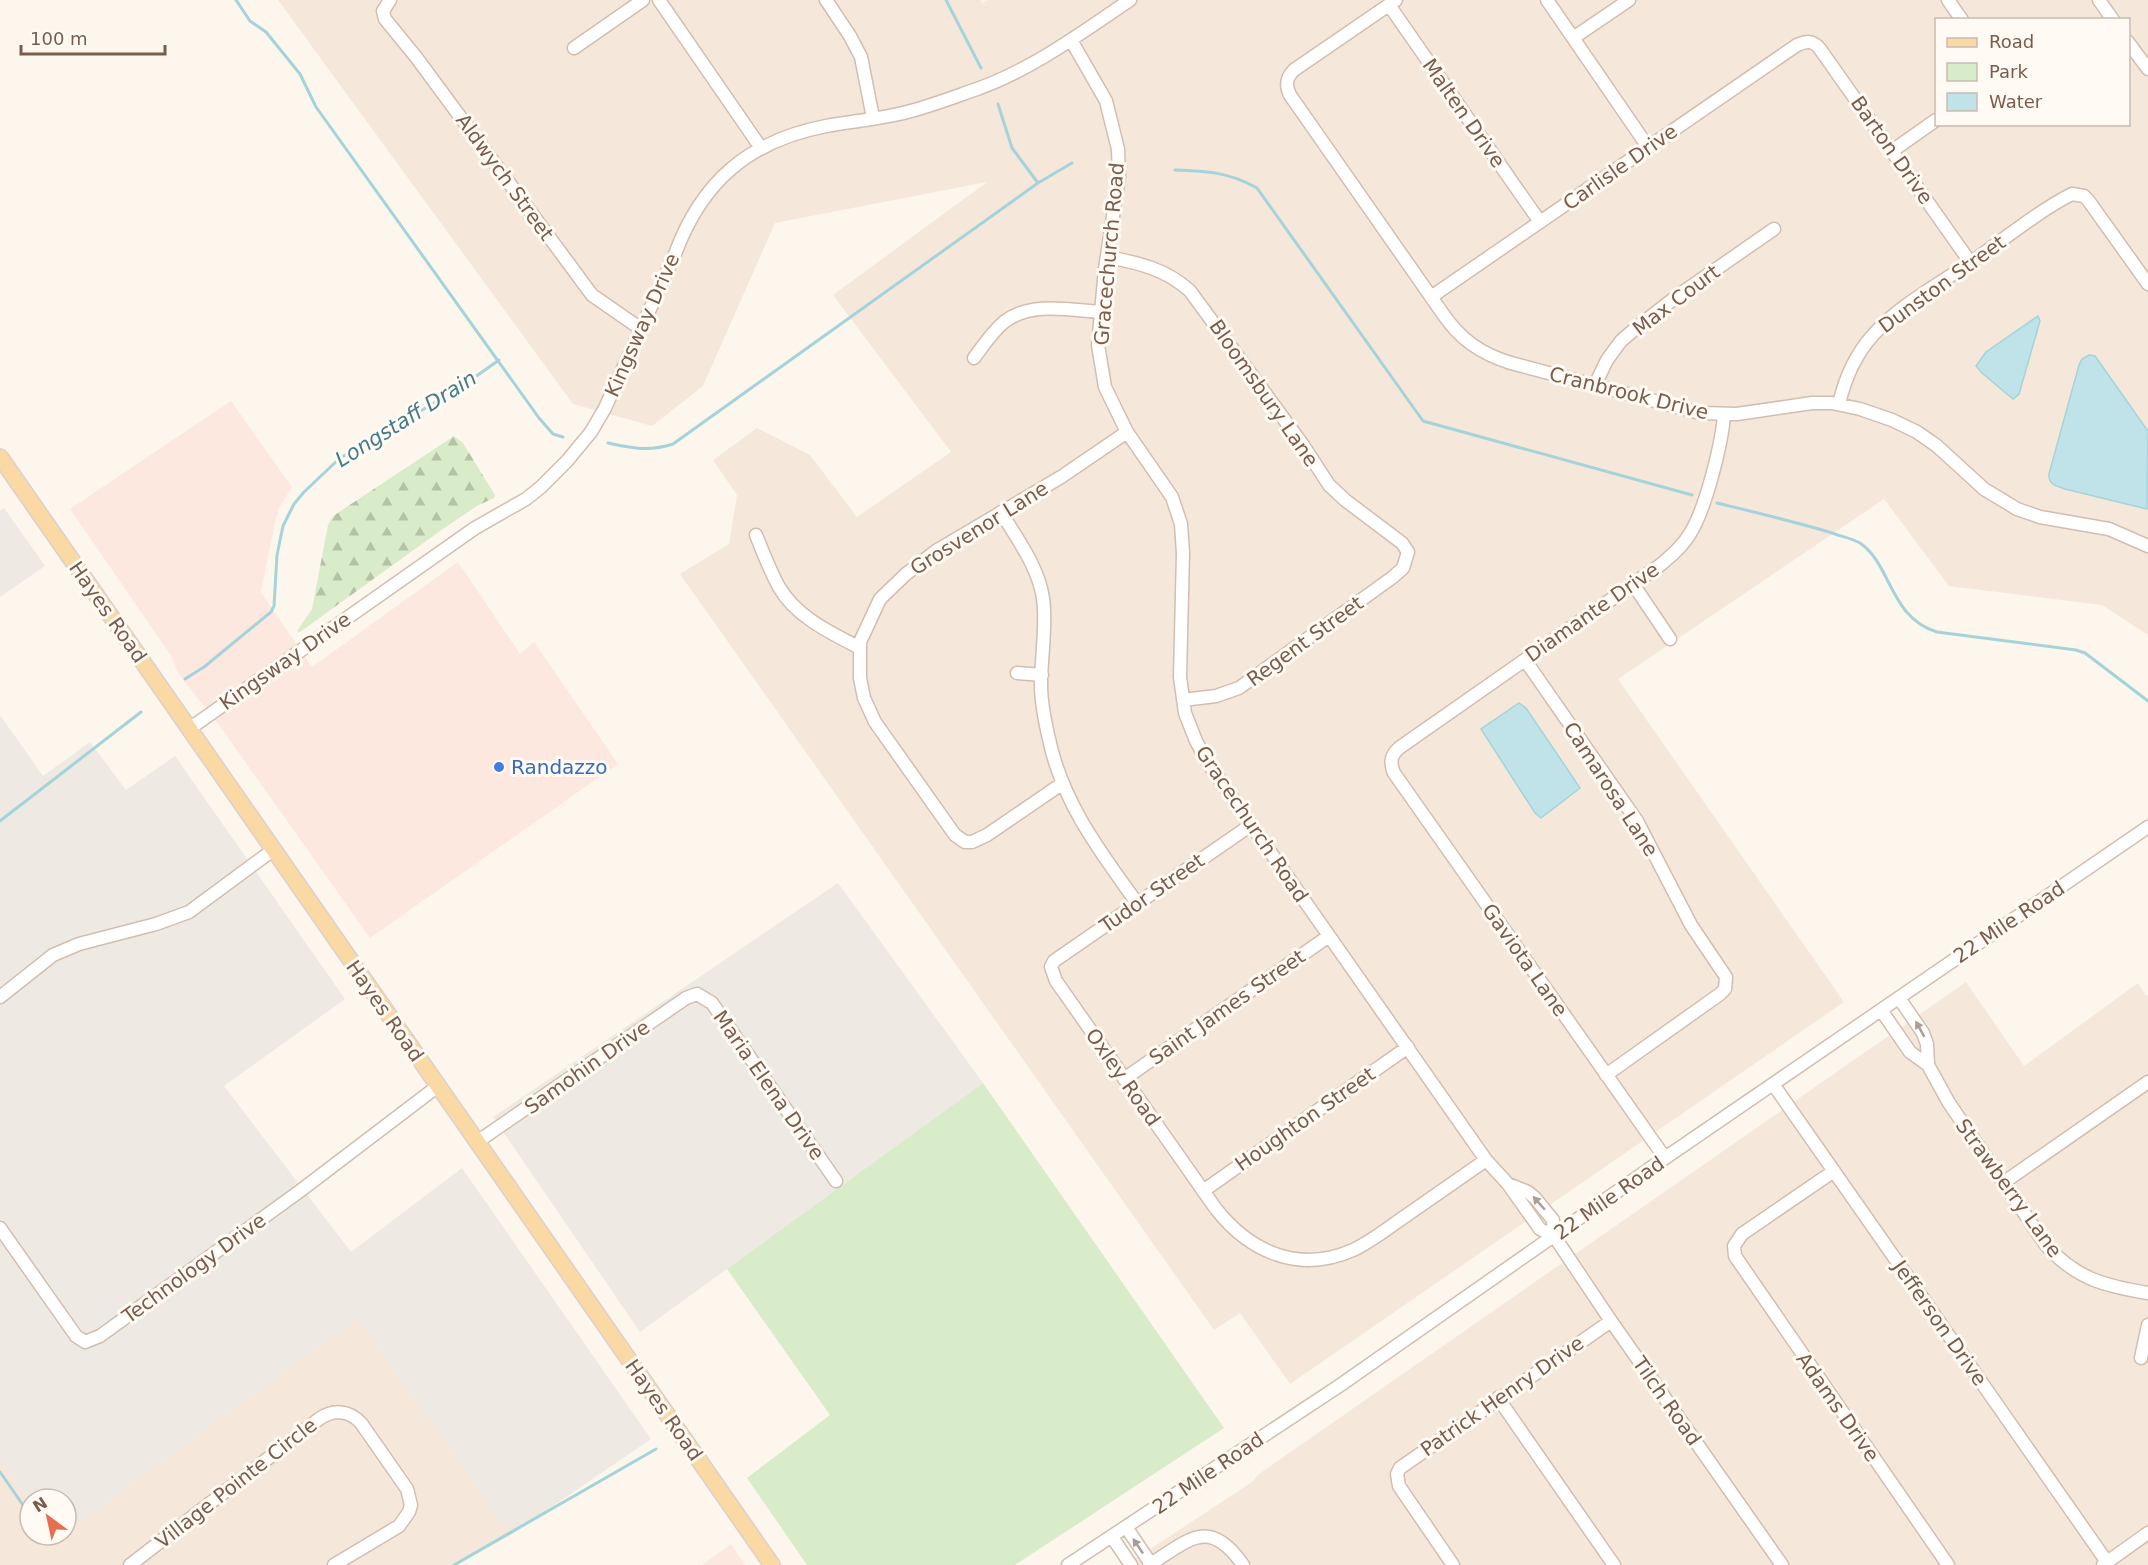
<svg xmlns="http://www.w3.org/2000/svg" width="2148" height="1565" viewBox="0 0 2148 1565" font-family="'DejaVu Sans',sans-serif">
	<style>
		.residential { fill: #f5e8da; fill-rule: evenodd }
		.commercial { fill: #fde8e0 }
		.industrial { fill: #efe9e4 }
		.green { fill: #d8ecc9 }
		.forest { fill: url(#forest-firs) }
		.water { fill: #bfe3e8; stroke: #a5d3da; stroke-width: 1.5 }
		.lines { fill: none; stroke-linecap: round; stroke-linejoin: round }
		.stream { stroke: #a5d3da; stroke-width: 3 }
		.minor-casing { stroke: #d1beb0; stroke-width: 15 }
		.major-casing { stroke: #dad1cd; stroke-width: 18 }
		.minor { stroke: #fff; stroke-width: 12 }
		.major { stroke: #fbd9a5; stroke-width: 15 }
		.oneway { fill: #af9d94 }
		.shop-dot { fill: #3f7fe0; stroke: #fffaf3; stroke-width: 2 }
		.labels { text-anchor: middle; stroke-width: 6; stroke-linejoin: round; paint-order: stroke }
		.street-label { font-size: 20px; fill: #7a5c4d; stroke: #fffaf3 }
		.shop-label { font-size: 20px; fill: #366cbe; stroke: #fffaf3; text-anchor: start }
		.water-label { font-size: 21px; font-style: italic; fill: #437c86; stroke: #fffaf3 }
	</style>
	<defs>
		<pattern id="forest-firs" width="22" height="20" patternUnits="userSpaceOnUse" patternTransform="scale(1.5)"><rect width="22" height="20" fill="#d8ecc9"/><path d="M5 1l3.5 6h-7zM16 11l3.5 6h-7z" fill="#b4c2a5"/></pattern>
	</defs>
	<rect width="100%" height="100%" fill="#fdf6ec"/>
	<path class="residential" d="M278,0H980L983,3L988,0H2148V635L2102,605L1949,586L1884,499L1618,679L1844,1002L1290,1384L1240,1313L1214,1330L680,574L729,544L737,495L713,460L757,428L810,455L857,517L951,452L833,295L987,182L775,223L703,386L652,426L573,404ZM1936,20H2128V124H1936Z
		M1966,982L2024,1066L2138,983L2146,996L2148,995V1565H1126L1252,1482L1259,1474Z
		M358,1318L511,1535L457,1565H0V1460L30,1502V1535H54L57,1538L61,1535H66V1532Z"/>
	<path class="commercial" d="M231,401L292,487L277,512L261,592L312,667L458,562L520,654L534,642L618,764L370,938L219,725L187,685L177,671L172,657L70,509Z
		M731,1544L745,1565H702Z"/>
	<path class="industrial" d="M4,508L45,566L0,597V511Z
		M0,715L43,776L90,742L126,790L175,756L345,999L224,1086L351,1252L462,1168L651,1439L511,1535L358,1318L66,1532V1499H30V1502L0,1460Z
		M838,883L983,1083L640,1332L493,1117Z"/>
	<path class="green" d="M983,1083L1224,1428L1015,1565H807L747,1478L830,1415L727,1269Z"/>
	<path class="forest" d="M454,436L463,443L495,495L494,498L477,506L440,531L300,632L297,631L312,609L328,525L333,516Z"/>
	<path class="water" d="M2038,316L2040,321L2019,394L2013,399L1982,373L1976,366L1986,352Z
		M2089,355L2095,356L2148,431L2147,509L2065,489C2057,486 2048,485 2049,474L2079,365L2082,359Z
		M1519,703L1526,708L1580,788L1541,818L1535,813L1481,729Z"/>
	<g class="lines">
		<path class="stream" d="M236,0L250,21L266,32L300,74L316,107L539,418L553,434L563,437
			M946,0L981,68
			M998,104L1012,148L1038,183
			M1175,170C1206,171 1229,172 1257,188L1423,421L1692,495
			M608,443C632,448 648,452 673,444L1038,183L1072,163
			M1717,503C1754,512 1792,521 1829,532C1839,536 1851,538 1860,543C1892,565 1889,617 1937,632L2076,650L2085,653L2148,701
			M185,679L204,667L271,612L274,606L277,555L283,526L294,504L304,492L340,458L458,389L499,360
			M0,821L141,712
			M0,1472L30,1515
			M44,1535L47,1540
			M454,1565L656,1449"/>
		<g class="minor-casing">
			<path id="minor" d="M390,0L383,11L385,19L416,57L592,295L641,329
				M659,0L761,148
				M826,0L850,36L861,57L873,118
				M1396,0L1294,70C1286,78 1285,85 1290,95L1443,314C1460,339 1481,354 1511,363L1700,413L1737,414L1812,403H1832L1860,409L1892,420L1917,432L1937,446L1984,489L2017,509L2040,517L2109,529L2148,546
				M1547,0L1648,147
				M1948,0L1962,20
				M2099,0L2113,20
				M1389,5L1540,222
				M1573,38L1629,0
				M1071,40L1106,101L1118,149L1119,177L1105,269L1098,345L1105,387L1127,432L1172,497L1181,524L1183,553L1180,677L1185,713L1196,741L1208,763L1486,1160L1508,1184L1528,1192L1535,1198L1553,1220L1554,1236L1611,1321L1782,1565
				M2128,42L2148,69
				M574,48L643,0
				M1892,151L1936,120
				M1108,257C1139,263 1166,269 1190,291L1303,445L1329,485L1345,500L1402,543L1408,552L1403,568L1393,577L1239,688L1216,696L1183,700
				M1431,297L1797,45C1807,41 1813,40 1820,49L1970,262
				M974,358C983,346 992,332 1004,322C1031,301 1070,310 1101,312
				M1595,385L1607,360L1621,341L1636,328L1676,297L1774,229
				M1839,404C1845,378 1855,355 1873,335C1899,305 1941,283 1973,261C2003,240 2040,210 2072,194L2084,196L2088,200L2148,284
				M1001,512C1017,539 1038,566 1043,598C1047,626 1041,656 1041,685C1041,703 1045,722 1049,739C1062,802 1101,853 1137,903
				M756,535C763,552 770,571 779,587C796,617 831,633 860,648
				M1633,584L1670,639
				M1525,660L1637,821L1691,925L1726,977L1725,989L1720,994L1606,1075
				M1017,673L1042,675
				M189,729L475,528L526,499L541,487L567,461L591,432L605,408L675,254C702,181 749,141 826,126C853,121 881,119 907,112C931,106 954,97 977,89C1033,69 1081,33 1130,0
				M1063,783L987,835L972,842H965L955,835L875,722L864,698L860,678V642L880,599L906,574L936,551L1061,477L1127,432
				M1251,825L1054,961L1051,967L1056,981L1216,1209C1250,1252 1299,1274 1353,1250C1372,1241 1389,1227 1407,1215C1433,1197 1460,1178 1486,1160
				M0,997L53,955L79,944L156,924L189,912L273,850
				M1899,998L1923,1033L1927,1044L1928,1065L1949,1103L2046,1245C2076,1279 2105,1286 2148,1293
				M1881,1010L1910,1052L1928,1065
				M1124,1079L1329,936
				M1773,1084L2107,1562
				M477,1142L686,998L697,994L712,1003L836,1181
				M1665,1158L1394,773C1390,763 1390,756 1399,748L1659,566C1671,556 1683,546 1691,532C1706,507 1722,443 1724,415
				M1834,1171L1742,1234L1734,1246L1735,1256L1948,1565
				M2003,1183L2148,1082
				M1508,1184L1540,1229L1554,1236
				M1203,1191L1408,1047
				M0,1228L76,1336L85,1342L100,1336L300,1191L438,1086
				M2141,1358L2148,1325
				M1498,1398L1614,1565
				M1126,1527L1151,1564
				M1112,1537L1131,1565
				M130,1565L319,1419C333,1409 349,1410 361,1423L407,1489L411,1505L409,1512L399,1526L334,1565
				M1068,1565L1339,1386L1665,1158L2148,827
				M1149,1565C1189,1540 1209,1516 1243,1565
				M1453,1565L1399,1486L1397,1474L1400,1468L1611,1321
				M2103,1565L2148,1533"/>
		</g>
		<g class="major-casing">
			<path id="major" d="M0,457L772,1565"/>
		</g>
		<use href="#minor" class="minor"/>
		<use href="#major" class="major"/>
	</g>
	<defs><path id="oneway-solid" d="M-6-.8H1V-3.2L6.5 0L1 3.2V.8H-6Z" transform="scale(1.5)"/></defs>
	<g class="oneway">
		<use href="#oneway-solid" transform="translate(1920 1029) rotate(-119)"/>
		<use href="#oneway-solid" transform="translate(1539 1203) rotate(-131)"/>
		<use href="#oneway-solid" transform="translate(1138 1546) rotate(-124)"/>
	</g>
	<circle class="shop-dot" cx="499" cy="767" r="6"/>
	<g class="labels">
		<g class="street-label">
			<text transform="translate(1464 113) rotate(55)" y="7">Malten Drive</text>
			<text transform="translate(1892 150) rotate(55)" y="7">Barton Drive</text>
			<text transform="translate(1620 167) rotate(-35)" y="7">Carlisle Drive</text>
			<text transform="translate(505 177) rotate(54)" y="7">Aldwych Street</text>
			<text transform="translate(1109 254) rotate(-85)" y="7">Gracechurch Road</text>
			<text transform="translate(1942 284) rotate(-36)" y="7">Dunston Street</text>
			<text transform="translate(1676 300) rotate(-37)" y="7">Max Court</text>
			<text transform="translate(642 325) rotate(-66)" y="7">Kingsway Drive</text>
			<text transform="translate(1264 393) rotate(55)" y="7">Bloomsbury Lane</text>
			<text transform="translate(1629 393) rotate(14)" y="7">Cranbrook Drive</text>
			<text transform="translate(979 528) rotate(-32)" y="7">Grosvenor Lane</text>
			<text transform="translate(108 612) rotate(55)" y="7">Hayes Road</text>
			<text transform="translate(1592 612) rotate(-35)" y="7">Diamante Drive</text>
			<text transform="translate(1305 641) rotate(-36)" y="7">Regent Street</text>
			<text transform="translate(285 661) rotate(-35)" y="7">Kingsway Drive</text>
			<text transform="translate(1611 789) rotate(57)" y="7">Camarosa Lane</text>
			<text transform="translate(1252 824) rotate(56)" y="7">Gracechurch Road</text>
			<text transform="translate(1152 893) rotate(-35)" y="7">Tudor Street</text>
			<text transform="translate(2009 922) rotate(-34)" y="7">22 Mile Road</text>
			<text transform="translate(1525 960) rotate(55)" y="7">Gaviota Lane</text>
			<text transform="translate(1227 1007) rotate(-35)" y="7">Saint James Street</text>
			<text transform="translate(385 1011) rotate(55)" y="7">Hayes Road</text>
			<text transform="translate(587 1067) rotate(-35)" y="7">Samohin Drive</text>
			<text transform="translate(1123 1077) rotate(55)" y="7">Oxley Road</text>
			<text transform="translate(769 1085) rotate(55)" y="7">Maria Elena Drive</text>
			<text transform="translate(1305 1119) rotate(-35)" y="7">Houghton Street</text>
			<text transform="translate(2009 1188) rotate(54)" y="7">Strawberry Lane</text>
			<text transform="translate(1609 1198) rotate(-35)" y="7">22 Mile Road</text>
			<text transform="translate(194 1268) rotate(-36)" y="7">Technology Drive</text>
			<text transform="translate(1940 1323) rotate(55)" y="7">Jefferson Drive</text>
			<text transform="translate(1502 1396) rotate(-35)" y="7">Patrick Henry Drive</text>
			<text transform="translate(1667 1401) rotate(55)" y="7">Tilch Road</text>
			<text transform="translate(1838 1407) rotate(55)" y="7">Adams Drive</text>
			<text transform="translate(664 1410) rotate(55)" y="7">Hayes Road</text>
			<text transform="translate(1208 1473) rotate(-34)" y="7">22 Mile Road</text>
			<text transform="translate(236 1483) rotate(-38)" y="7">Village Pointe Circle</text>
		</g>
		<g class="shop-label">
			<text x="511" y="774">Randazzo</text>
		</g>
		<g class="water-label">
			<text transform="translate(406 419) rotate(-32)" y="7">Longstaff Drain</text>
		</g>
	</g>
	<rect x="1935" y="18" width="195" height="108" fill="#fffaf3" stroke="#cabbb1" stroke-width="1.5"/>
	<rect x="1947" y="38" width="30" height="9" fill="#fbd9a5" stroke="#cabbb1" stroke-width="1.5"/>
	<text x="1989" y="48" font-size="18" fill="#7a5c4d">Road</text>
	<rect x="1947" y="63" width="30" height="18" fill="#d8ecc9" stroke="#cabbb1" stroke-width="1.5"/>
	<text x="1989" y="78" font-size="18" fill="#7a5c4d">Park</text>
	<rect x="1947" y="93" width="30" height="18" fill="#bfe3e8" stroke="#cabbb1" stroke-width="1.5"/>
	<text x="1989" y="108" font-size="18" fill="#7a5c4d">Water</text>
	<g transform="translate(48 1517) rotate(327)"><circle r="28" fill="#fffaf3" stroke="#cabbb1" stroke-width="1.5"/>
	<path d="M0-4.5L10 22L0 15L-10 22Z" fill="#e76f51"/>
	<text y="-9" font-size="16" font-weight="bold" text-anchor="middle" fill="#7a5c4d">N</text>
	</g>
	<path d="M21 45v9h144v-9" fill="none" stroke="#7a5c4d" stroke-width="3"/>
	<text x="30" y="45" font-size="18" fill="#7a5c4d" stroke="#fffaf3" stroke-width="4.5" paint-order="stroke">100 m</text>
</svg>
